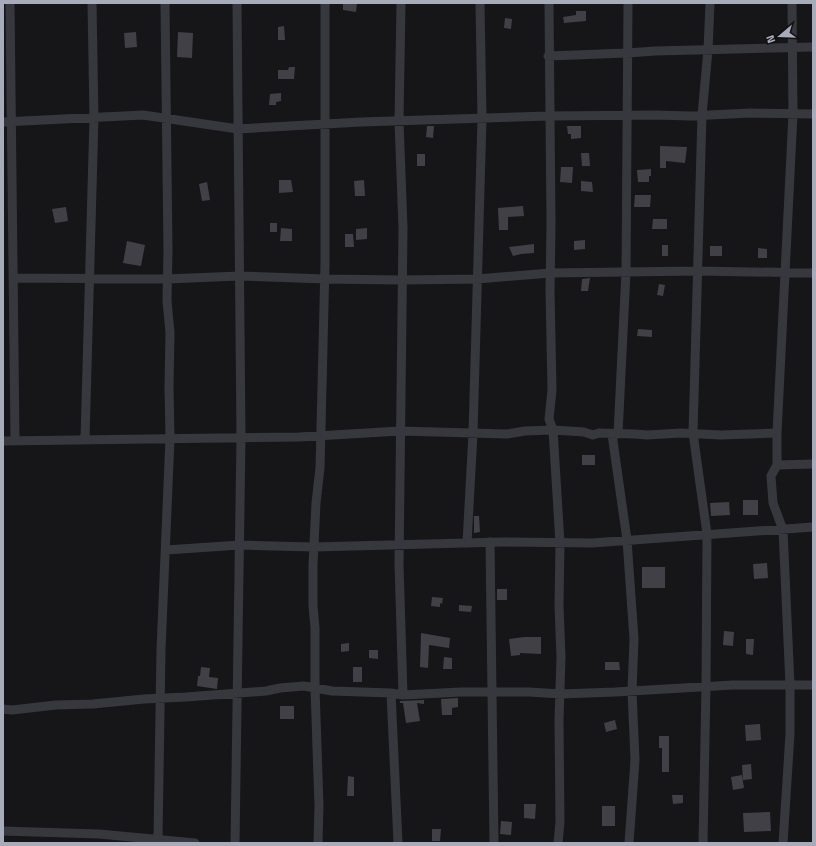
<svg xmlns="http://www.w3.org/2000/svg" width="816" height="846" viewBox="0 0 816 846" font-family="'Titillium Web',sans-serif">
	<style>
		.building { fill: #404046 }
		.lines { fill: none; stroke-linecap: round; stroke-linejoin: round }
		.minor { stroke: #37373e; stroke-width: 9 }
	</style>
	<rect width="100%" height="100%" fill="#161619"/>
	<path class="building" d="M343,3H357L356,12L343,10Z
		M576,11H586V21L564,23L563,17L576,15Z
		M505,18L512,19L511,29L504,28Z
		M284,26L285,40H278V27Z
		M136,32L137,47L125,48L124,33Z
		M178,32L193,33L192,58L177,57Z
		M289,67H295L294,79H278V70H288Z
		M281,93V101L276,102V105H269L270,94Z
		M427,126H434L433,138L426,137Z
		M567,126H581V138L571,139V134H568Z
		M660,146L687,147L685,163L666,161V168H660Z
		M581,153H589L590,166H582Z
		M417,154H425V166H417Z
		M561,167H573L572,183L560,182Z
		M651,169V176H649V182H638L637,170Z
		M279,180H291L293,192L279,193Z
		M364,180L365,196H355L354,181Z
		M581,181L592,182L593,192L581,191Z
		M207,182L210,200L202,201L199,184Z
		M635,195H651L650,207H634Z
		M523,206L524,216L508,217V230H499L498,208Z
		M66,207L68,221L55,223L52,209Z
		M653,219H667V229H652Z
		M270,223H277V232H270Z
		M281,228L292,229V241H280Z
		M367,228V239L356,240V229Z
		M345,234H353L354,247H345Z
		M585,240V249L574,250V241Z
		M127,241L145,245L141,266L123,263Z
		M534,244V253L521,254L513,256L509,247Z
		M662,245H668V256H662Z
		M710,246H722V256H710Z
		M758,248L767,249V258H758Z
		M590,278L588,291H581L582,279Z
		M659,284L665,285L663,296L657,295Z
		M638,329L652,330V337L637,336Z
		M582,455H595V465H582Z
		M743,500H758V515H743Z
		M729,502L730,515L711,516L710,503Z
		M474,516H479L480,532L474,533Z
		M767,563L768,578L754,579L753,564Z
		M642,567H665V588H642Z
		M497,589H507V600H497Z
		M432,597L443,598L442,604L440,603V607L431,606Z
		M459,605L472,606L471,612L459,611Z
		M724,631L734,632L733,646L723,645Z
		M421,633L450,638L449,648L429,645L428,668L420,667Z
		M524,637H541V654L520,653V655L511,656L509,639Z
		M746,639H754L753,655L746,654Z
		M349,643V651L341,652V644Z
		M369,650H378V659L369,658Z
		M444,657L452,658V669H443Z
		M605,662H619L620,670H605Z
		M201,667L210,668L209,677L218,678L217,689L197,686L198,676H200Z
		M353,667H362V682H353Z
		M458,698V707L452,708V715H442L441,699Z
		M424,700V704L417,703L420,721L406,723L403,703H400V701Z
		M280,706H294V719H280Z
		M615,720L617,729L606,732L604,723Z
		M760,724L761,740L746,741L745,725Z
		M659,736H669V772H662V748H659Z
		M751,764L752,779L743,780L742,765Z
		M742,775L744,788L733,790L731,777Z
		M348,776L354,777V796H347Z
		M672,795H683V803L673,804Z
		M524,804H536L535,819L524,818Z
		M602,806H615V826H602Z
		M770,812L771,831L744,832L743,813Z
		M501,821L512,822L511,835L500,834Z
		M432,829H441L440,841H432Z"/>
	<g class="lines">
		<path class="minor" d="M10,3L15,440
			M549,3L551,224L550,290L552,390L549,419L553,430L560,543L559,606L561,657L559,720L560,822L558,843
			M548,56L627,53L655,51L813,47
			M3,122L143,115L238,129L361,122L549,116L656,115L690,116L750,113L813,114
			M13,278L167,279L239,276L325,279L402,280L477,279L550,273L698,271L813,273
			M777,433L793,114L792,3
			M612,434L627,540L634,639L632,691L635,760L629,843
			M618,434L626,272L628,3
			M85,439L94,118L92,3
			M3,441L299,437L400,431L507,434L525,431L553,430L584,432L593,435L599,433L635,434L647,435L681,433L721,435L777,433V465L771,476L773,503L783,530L790,685V734L783,843
			M777,465L813,464
			M490,542L494,843
			M467,543L473,433L482,119L480,3
			M166,550L240,545L314,547L502,542L592,543L813,527
			M403,695L461,692H529L561,694L615,692L733,685H813
			M3,709L12,710L56,705L93,704L144,699L186,697L266,691L280,688L304,686L332,691L391,693
			M3,831L99,834L195,843
			M158,839L161,649L170,439L169,387L170,333L167,301L168,251L165,3
			M235,843L241,438L237,3
			M318,843L319,806L315,688V628L313,606V565L316,503L320,468L325,264V3
			M398,843L391,693L403,695L399,564L403,228L399,121L401,3
			M703,843L706,686L707,534L693,433L702,115L708,50L710,3"/>
	</g>
	<rect width="816" height="846" fill="none" stroke="#a7abba" stroke-width="8"/>
	<g transform="translate(780 36) rotate(251)" stroke="#111114" stroke-width="3" paint-order="stroke">
	<path d="M0-3L7 15L0 10L-7 15Z" fill="#a7abba"/>
	<text y="-6" font-size="11" font-weight="bold" text-anchor="middle" fill="#a7abba">N</text>
	</g>
</svg>
